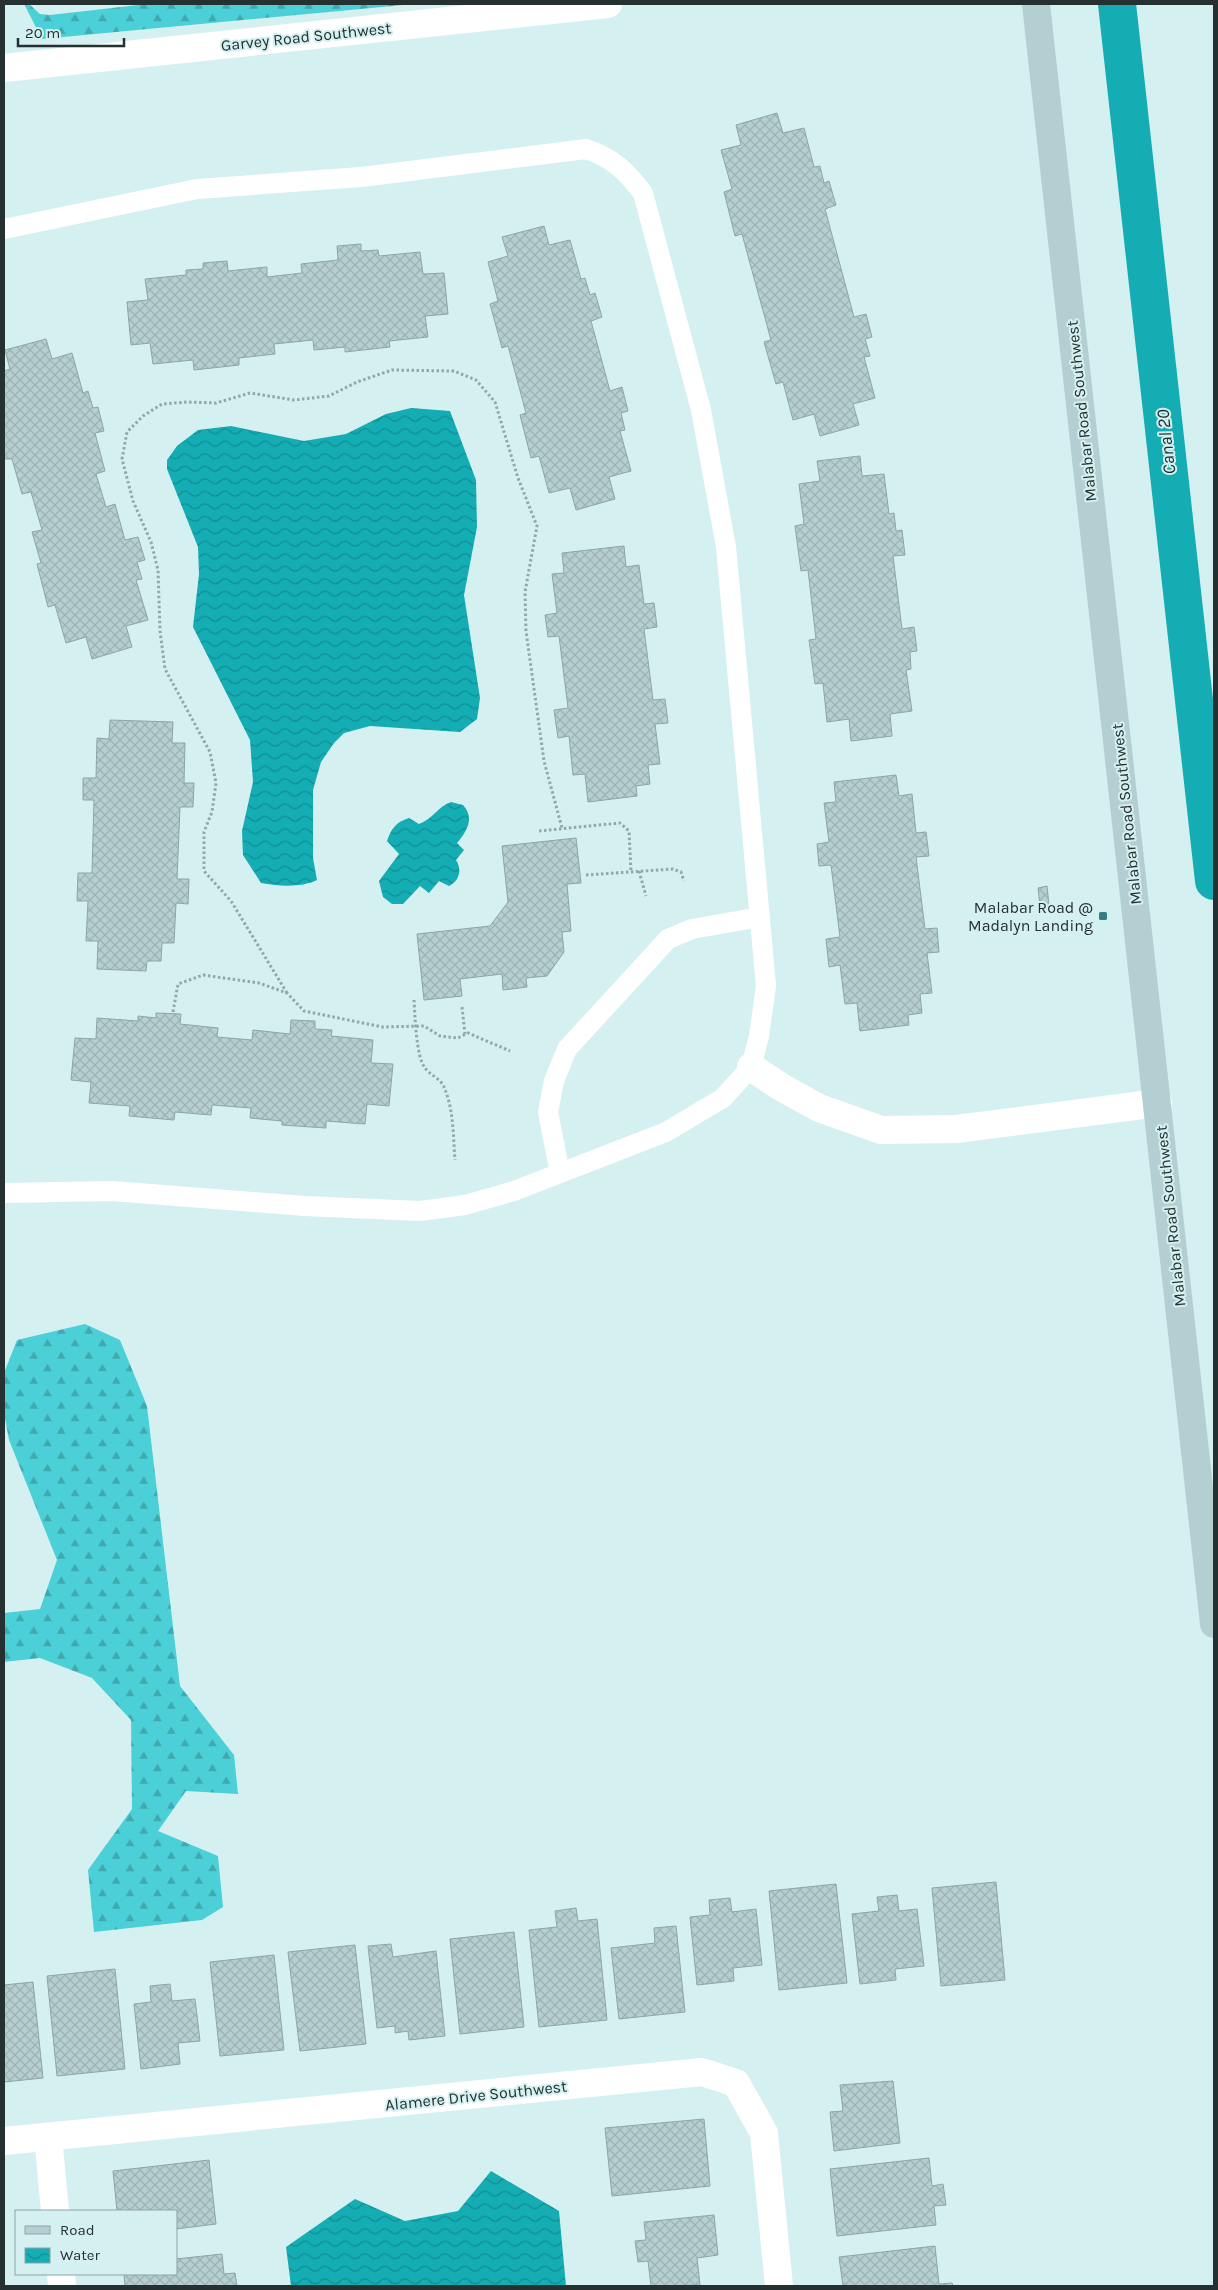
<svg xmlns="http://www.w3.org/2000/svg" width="1218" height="2290" viewBox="0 0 1218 2290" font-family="Karla,sans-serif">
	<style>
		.forest { fill: url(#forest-firs) }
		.water { fill: url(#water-waves) }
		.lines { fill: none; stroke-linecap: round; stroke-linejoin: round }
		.canal { stroke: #14adb4; stroke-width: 38 }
		.building { fill: url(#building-cross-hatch); stroke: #8ca5a6 }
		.path { stroke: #92a7a7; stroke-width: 3; stroke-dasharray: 2.5 2.5; stroke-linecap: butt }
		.service { stroke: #fff; stroke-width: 20 }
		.minor { stroke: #fff; stroke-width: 28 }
		.tertiary { stroke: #fff; stroke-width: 28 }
		.secondary { stroke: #b4cfd1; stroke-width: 28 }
		.poi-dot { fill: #357e82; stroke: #d5f0f1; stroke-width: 2 }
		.labels { text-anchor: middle; stroke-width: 4; stroke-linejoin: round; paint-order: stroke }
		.street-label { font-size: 16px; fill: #253030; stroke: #d5f0f1 }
		.poi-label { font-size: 16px; fill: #253030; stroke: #d5f0f1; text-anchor: end }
		.water-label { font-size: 18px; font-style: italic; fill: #193031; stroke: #d5f0f1 }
	</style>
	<defs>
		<pattern id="forest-firs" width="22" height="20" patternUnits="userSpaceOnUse" patternTransform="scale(1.25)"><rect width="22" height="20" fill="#4cd0d7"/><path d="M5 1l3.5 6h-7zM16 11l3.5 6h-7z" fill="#3fa9af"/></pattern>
		<pattern id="water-waves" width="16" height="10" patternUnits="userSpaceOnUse" patternTransform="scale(1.25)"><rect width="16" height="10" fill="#14adb4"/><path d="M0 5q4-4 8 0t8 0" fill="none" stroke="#128d93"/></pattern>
		<pattern id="building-cross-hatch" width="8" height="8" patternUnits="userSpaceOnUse" patternTransform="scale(1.25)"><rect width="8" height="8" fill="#b5cfd0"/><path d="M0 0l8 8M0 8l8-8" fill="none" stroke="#9cb2b3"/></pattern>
	</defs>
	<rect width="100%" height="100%" fill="#d5f0f1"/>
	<path class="forest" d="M24,4H29L40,14L50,15L147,4H414L42,39Z
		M85,1324L120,1340L147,1406L180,1686L234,1755L238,1794L186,1791L158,1831L218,1856L223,1907L202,1920L94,1932L88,1870L132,1809L131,1720L92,1678L40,1658L4,1662V1613L40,1609L57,1560L9,1440L4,1413V1373L17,1340Z"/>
	<path class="water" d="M411,408L450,411L476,480L477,527L464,595L480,698L477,719L460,732L370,726L344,733L334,743L321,762L313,790V858L317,880C301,888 277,886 261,883L243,855L242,831L253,782L250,740L193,627L199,574L198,547L167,469V460L177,446L198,430L231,426L304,441L346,434L386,414Z
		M451,802L463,805C475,818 467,831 457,843L464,850L456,860C462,869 460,881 449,886L439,881L429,893L420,886L403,904H392L383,897L379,881L399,854L387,841C391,829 396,822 409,818L419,824C433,819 438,806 451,802Z
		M491,2171L559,2211L566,2286H291L286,2247L355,2199L405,2221L458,2211Z"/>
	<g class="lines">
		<path class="canal" d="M1117,4L1214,881"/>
	</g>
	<path class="building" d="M777,113L783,133L804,128L814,167L820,166L824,183L829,181L836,205L825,209L854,317L866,314L872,337L865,339L870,356L864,357L875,398L853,404L859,425L820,436L814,414L793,420L783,382L776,384L764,342L771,340L742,234L735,236L724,192L732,189L721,150L741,145L736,125Z
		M544,226L549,245L570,240L581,279L585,278L590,295L595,293L602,317L591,321L610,391L622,387L628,411L621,413L625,430L620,431L631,471L609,477L615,499L576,510L570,488L549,493L539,456L531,458L520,415L526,413L508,346L502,348L490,304L498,301L488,262L508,256L502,237Z
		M361,244V251L378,250L379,256L420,252L423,274L444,273L448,314L425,316L428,337L389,341L390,347L345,352V347L314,350L313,340L274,344L275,354L239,358V365L194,370L193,360L153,364L150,343L131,345L127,302L148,300L145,279L186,275V270L203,269V263L227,261L228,271L267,267V277L302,273L301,264L338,260L337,246Z
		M46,339L52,359L72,353L83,393L88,391L93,408L98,407L104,431L95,433L105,471L96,474L106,507L115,504L125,540L138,537L145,560L137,562L142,579L136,580L148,620L126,626L132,647L92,659L86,637L66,643L55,605L48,607L37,564L41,563L32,532L42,530L31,492L22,494L12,459H4V371L10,369L5,350Z
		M860,456L862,476L884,474L889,514L894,513L896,531L902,530L905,555L893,556L902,629L914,627L917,651L910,652L911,669L906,670L912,711L890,714L892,736L851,741L849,719L827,722L823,683L815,684L809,640L816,639L808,570L801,571L795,526L804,524L799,484L820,481L817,461Z
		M624,546L626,567L639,565L644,604L654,603L657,627L644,629L653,700L665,699L668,723L655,724L660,764L648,765L650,784L636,786L637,796L588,802L585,774L573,775L569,736L558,738L554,710L568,708L559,636L548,637L545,615L557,613L552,574L564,573L562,553Z
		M110,720L173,722L172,743H185L184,783H194L193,807H180L177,879H189L188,904L176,903L174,943H162L161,961H147L146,971L97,969L98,941H86L88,901H77L78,873H92L94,800H83V778H96L97,738L109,739Z
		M896,775L899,796L912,794L916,833L926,832L929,856L916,857L925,929L937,928L939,952L927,953L932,993L920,994L922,1013L908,1015L909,1025L860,1031L857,1003L845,1004L840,965L829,967L826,939L840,937L831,865L819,866L817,844L829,842L824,803L836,802L834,782Z
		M576,838L581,883L567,884L571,931L562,932L564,952L547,976L526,978L527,987L503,990L502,974L460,979L462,996L424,1000L417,934L490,926L508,902L502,846Z
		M1047,886L1049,905L1040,906L1038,888Z
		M156,1013L181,1014L180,1024L218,1028L217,1037L252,1040L253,1030L290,1034L291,1020L315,1021V1029L332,1030L331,1036L373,1040L371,1063L393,1064L389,1106L367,1104L365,1124L326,1121V1128L282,1125V1121L250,1118L251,1108L212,1105L211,1115L175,1112L174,1120L129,1116L130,1106L89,1103L91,1082L71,1080L75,1038L96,1039L97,1018L138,1021V1016L156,1018Z
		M996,1882L1005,1980L941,1986L932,1888Z
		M836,1884L847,1983L779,1990L769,1891Z
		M897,1895L899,1911L917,1909L924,1966L895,1969L896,1980L860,1984L852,1914L879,1911L877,1897Z
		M730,1898L732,1912L756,1909L762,1965L733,1968L734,1981L697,1985L690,1917L710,1915L709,1900Z
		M576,1908L578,1921L597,1919L607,2020L539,2027L529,1930L557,1927L555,1911Z
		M676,1926L685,2012L619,2019L611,1948L655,1943L654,1928Z
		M514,1932L524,2027L460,2034L450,1939Z
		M391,1944L393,1957L436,1951L445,2036L409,2040L408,2031L395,2033V2026L377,2028L368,1946Z
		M355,1945L366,2044L300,2051L288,1952Z
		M274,1955L284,2050L220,2056L210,1962Z
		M115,1969L125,2069L57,2076L47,1976Z
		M33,1982L43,2078L4,2082V1985Z
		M170,1984L172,2001L195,1999L200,2041L178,2043L180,2064L141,2069L134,2004L151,2002L150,1986Z
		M893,2081L900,2143L834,2151L830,2112L843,2111L840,2085Z
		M704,2119L710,2186L612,2196L605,2128Z
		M929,2158L932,2186L943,2184L946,2205L934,2206L936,2225L837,2236L830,2169Z
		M209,2160L216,2224L176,2229V2211H117L113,2171Z
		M714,2215L718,2255L697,2258L700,2285L651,2286L648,2261L638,2262L635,2241L646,2240L644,2222Z
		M935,2246L939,2284L952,2283L953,2286H843L839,2257Z
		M222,2254L224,2274L235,2273L237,2286H125L124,2274H176V2259Z"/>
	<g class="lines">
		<path class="path" d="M539,831L620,823L629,831L631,872
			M639,871L646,896
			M586,875L673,869L681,872L684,881
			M287,993L231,901L204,871V832L212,812L216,783L210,752L165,669L160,631L158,570L151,542L133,501L122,459L127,432L143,416L162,404L188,402L216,403L250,393L294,400L329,396L357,382L392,370L454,371L476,380L495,402L518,478L537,526L525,592L526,631L544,761L562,828
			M414,1000C415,1015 416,1057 425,1068C430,1075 441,1079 444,1087C454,1110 453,1136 455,1160
			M462,1007L465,1034
			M173,1012L178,984L203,975L259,983L287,993L304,1011L383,1027L424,1026L440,1036L458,1038L468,1033L510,1051"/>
		<path class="service" d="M4,229L197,189L361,177L586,149C613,158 626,171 643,193L701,410L726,547L766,986L759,1036L751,1067L723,1098L666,1132L514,1191L465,1205L420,1211L305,1206L112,1191L4,1193
			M560,1173L548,1112L554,1081L567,1049L668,939L692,929L760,917"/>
		<path class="minor" d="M751,1067L781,1087L819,1108L881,1130L956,1129L1158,1103
			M48,2137L55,2211
			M4,2141L702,2072L736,2083L764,2133L779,2286
			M61,2274L62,2286"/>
		<path class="tertiary" d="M4,68L608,4"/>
		<path class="secondary" d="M1036,4L1214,1624"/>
	</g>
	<rect class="poi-dot" x="1098" y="911" width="10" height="10" rx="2.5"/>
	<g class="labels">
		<g class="street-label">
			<text transform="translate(306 36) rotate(-6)" y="6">Garvey Road Southwest</text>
			<text transform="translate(1081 411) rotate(-96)" y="6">Malabar Road Southwest</text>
			<text transform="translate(1126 814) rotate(-96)" y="6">Malabar Road Southwest</text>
			<text transform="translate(1170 1216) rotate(-96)" y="6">Malabar Road Southwest</text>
			<text transform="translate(476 2095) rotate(-6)" y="6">Alamere Drive Southwest</text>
		</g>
		<g class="poi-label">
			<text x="1093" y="913">Malabar Road @<tspan x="1093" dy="18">Madalyn Landing</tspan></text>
		</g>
		<g class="water-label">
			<text transform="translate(1166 442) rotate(-96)" y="6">Canal 20</text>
		</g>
	</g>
	<rect width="1218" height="2290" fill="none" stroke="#253030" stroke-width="10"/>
	<rect x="15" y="2210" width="162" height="65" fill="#d5f0f1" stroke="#8fa3a4"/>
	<rect x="25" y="2226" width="25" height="8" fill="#b4cfd1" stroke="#8fa3a4"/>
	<text x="60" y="2235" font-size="15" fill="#253030">Road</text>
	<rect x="25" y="2248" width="25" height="15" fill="url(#water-waves)" stroke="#8fa3a4"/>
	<text x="60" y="2260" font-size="15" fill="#253030">Water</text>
	<path d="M18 38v8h106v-8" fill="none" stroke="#253030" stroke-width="2.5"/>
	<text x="25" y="38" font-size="15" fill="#253030" stroke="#d5f0f1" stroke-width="4" paint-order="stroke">20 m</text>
</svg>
